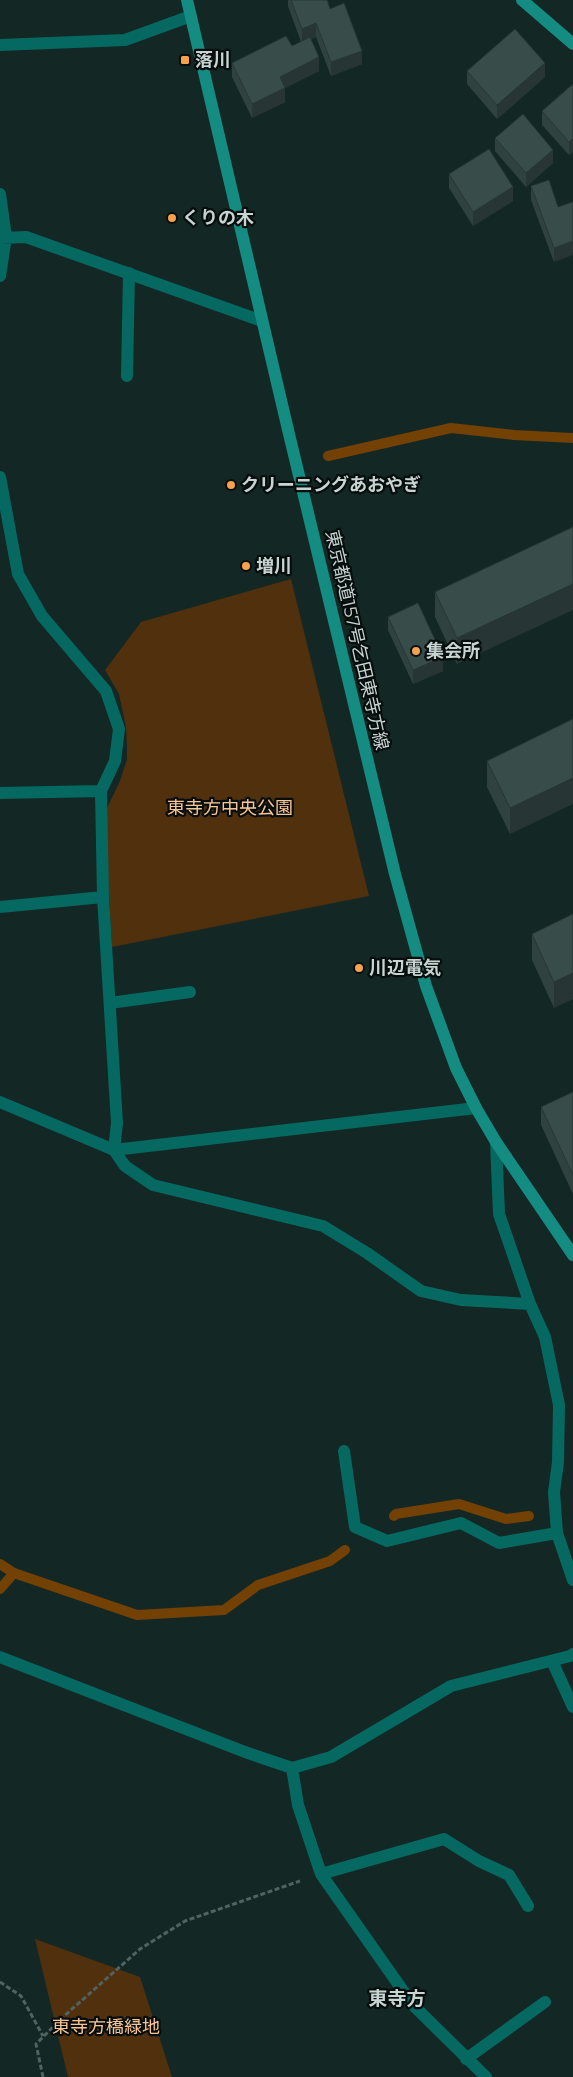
<svg xmlns="http://www.w3.org/2000/svg" width="573" height="2077" viewBox="0 0 573 2077" font-family="Montserrat,'Noto Sans JP',sans-serif">
	<style>
		.green { fill: #51300e }
		.lines { fill: none; stroke-linecap: round; stroke-linejoin: round }
		.stream { stroke: #734103; stroke-width: 10 }
		.path { stroke: #516361; stroke-width: 3; stroke-dasharray: 5 2.5; stroke-linecap: butt }
		.lane { stroke: #066961; stroke-width: 12 }
		.street { stroke: #066961; stroke-width: 12 }
		.secondary { stroke: #148c82; stroke-width: 12 }
		.wall { fill: #304240 }
		.shaded-wall { fill: #273634 }
		.building { fill: #384d4a; stroke: #273634 }
		.poi-dot { fill: #f7a14a; stroke: #060e0d; stroke-width: 2 }
		.labels { text-anchor: middle; stroke-width: 4.5; stroke-linejoin: round; paint-order: stroke }
		.poi-label { font-size: 18px; font-weight: bold; fill: #c8d4d2; stroke: #060e0d; text-anchor: start }
		.street-label { font-size: 18px; fill: #c8d4d2; stroke: #060e0d }
		.park-label { font-size: 18px; fill: #fbc493; stroke: #060e0d }
		.neighbourhood-label { font-size: 19px; font-weight: bold; fill: #c8d4d2; stroke: #060e0d }
	</style>
	<rect width="100%" height="100%" fill="#132725"/>
	<path class="green" d="M291,579L369,896L112,947L105,828L107,808L120,781L127,759V747L126,727L119,694L105,670L141,622Z
		M35,1939L140,1977L172,2077H68Z"/>
	<g class="lines">
		<path class="stream" d="M328,456L451,428L514,435L573,438
			M394,1516L396,1514L459,1504L506,1519L529,1516
			M0,1564L14,1573L137,1615L224,1610L258,1585L330,1561L345,1550
			M0,1589L14,1573"/>
		<path class="path" d="M0,1982L21,1996L43,2036
			M43,2077L36,2044L63,2017L140,1949L185,1921L300,1881"/>
		<path class="lane" d="M0,45L125,40L191,16
			M127,376L129,273
			M0,477L18,574L42,616L106,691L119,729L115,761L101,791L103,897L117,1123L114,1150L125,1166L153,1185L323,1226L367,1253L421,1291L461,1300L530,1304
			M0,793L101,791
			M0,907L103,897
			M110,1003L190,992
			M496,1142L499,1214L530,1304L545,1337L559,1405L558,1462L554,1492L557,1533"/>
		<path class="street" d="M0,194L6,237L0,276
			M0,238L26,237L262,321
			M0,1102L114,1150L476,1108
			M344,1451L355,1527L387,1541L461,1523L499,1543L557,1533L573,1580
			M0,1657L245,1752L292,1768L331,1757L451,1686L570,1656L573,1654
			M552,1661L573,1707
			M292,1768L298,1805L321,1874L413,2005L486,2077
			M321,1874L444,1839L479,1861L509,1875L528,1906
			M466,2059L545,2002"/>
		<path class="secondary" d="M187,0L289,434L395,874L426,986L456,1068L476,1108L496,1142L573,1255
			M522,0L573,44"/>
	</g>
	<path class="wall" d="M288,0H327L330,9L362,64L331,76L316,37L311,39L319,71L285,88V102L252,118L232,77V63L292,46L301,42L288,6Z
		M467,71L545,77L497,119L467,84Z
		M573,84V152L569,155L542,125V111Z
		M495,138L553,163L526,187L495,151Z
		M449,174L513,201L473,226L449,188Z
		M531,186L558,207L554,262L531,200Z
		M573,527L457,664L435,617V592Z
		M388,617L443,671L413,684L388,630Z
		M573,719L510,834L487,787V761Z
		M573,914L554,1008L532,960V934Z
		M573,1092V1194L541,1125V1107Z"/>
	<path class="shaded-wall" d="M316,23V37L302,43V29Z
		M362,51V64L331,76V62Z
		M319,57V71L285,88V102L252,118V104L280,77Z
		M545,63V77L497,119V105Z
		M573,138V152L569,155V142Z
		M553,150V163L526,187V173Z
		M513,187V201L473,226V212Z
		M573,241V255L554,262V248Z
		M573,584V610L457,664V638Z
		M443,657V671L413,684V670Z
		M573,778V804L510,834V808Z
		M573,973V999L554,1008V982Z"/>
	<path class="building" d="M291,0H327L330,9L344,3L362,51L331,62L316,23L302,29Z
		M515,29L545,63L497,105L467,71Z
		M286,36L292,46L310,37L319,57L280,77L285,88L252,104L232,63Z
		M573,84V138L569,142L542,111Z
		M523,114L553,150L526,173L495,138Z
		M489,149L513,187L473,212L449,174Z
		M549,180L558,207L573,202V241L554,248L531,186Z
		M573,527V584L457,638L435,592Z
		M418,603L443,657L413,670L388,617Z
		M573,719V778L510,808L487,761Z
		M573,914V973L554,982L532,934Z
		M573,1092V1175L541,1107Z"/>
	<g class="poi-dot">
		<rect x="180" y="55" width="10" height="10" rx="2.5"/>
		<circle cx="172" cy="218" r="5"/>
		<circle cx="231" cy="485" r="5"/>
		<circle cx="246" cy="566" r="5"/>
		<circle cx="416" cy="651" r="5"/>
		<circle cx="359" cy="968" r="5"/>
	</g>
	<g class="labels">
		<g class="poi-label">
			<text x="195" y="66">落川</text>
			<text x="182" y="224">くりの木</text>
			<text x="241" y="491">クリーニングあおやぎ</text>
			<text x="256" y="572">増川</text>
			<text x="426" y="657">集会所</text>
			<text x="369" y="974">川辺電気</text>
		</g>
		<g class="street-label">
			<text transform="translate(357 640) rotate(77)" y="6">東京都道157号乞田東寺方線</text>
		</g>
		<g class="park-label">
			<text x="230" y="814">東寺方中央公園</text>
			<text x="106" y="2033">東寺方橋緑地</text>
		</g>
		<g class="neighbourhood-label">
			<text x="397" y="2005">東寺方</text>
		</g>
	</g>
</svg>
